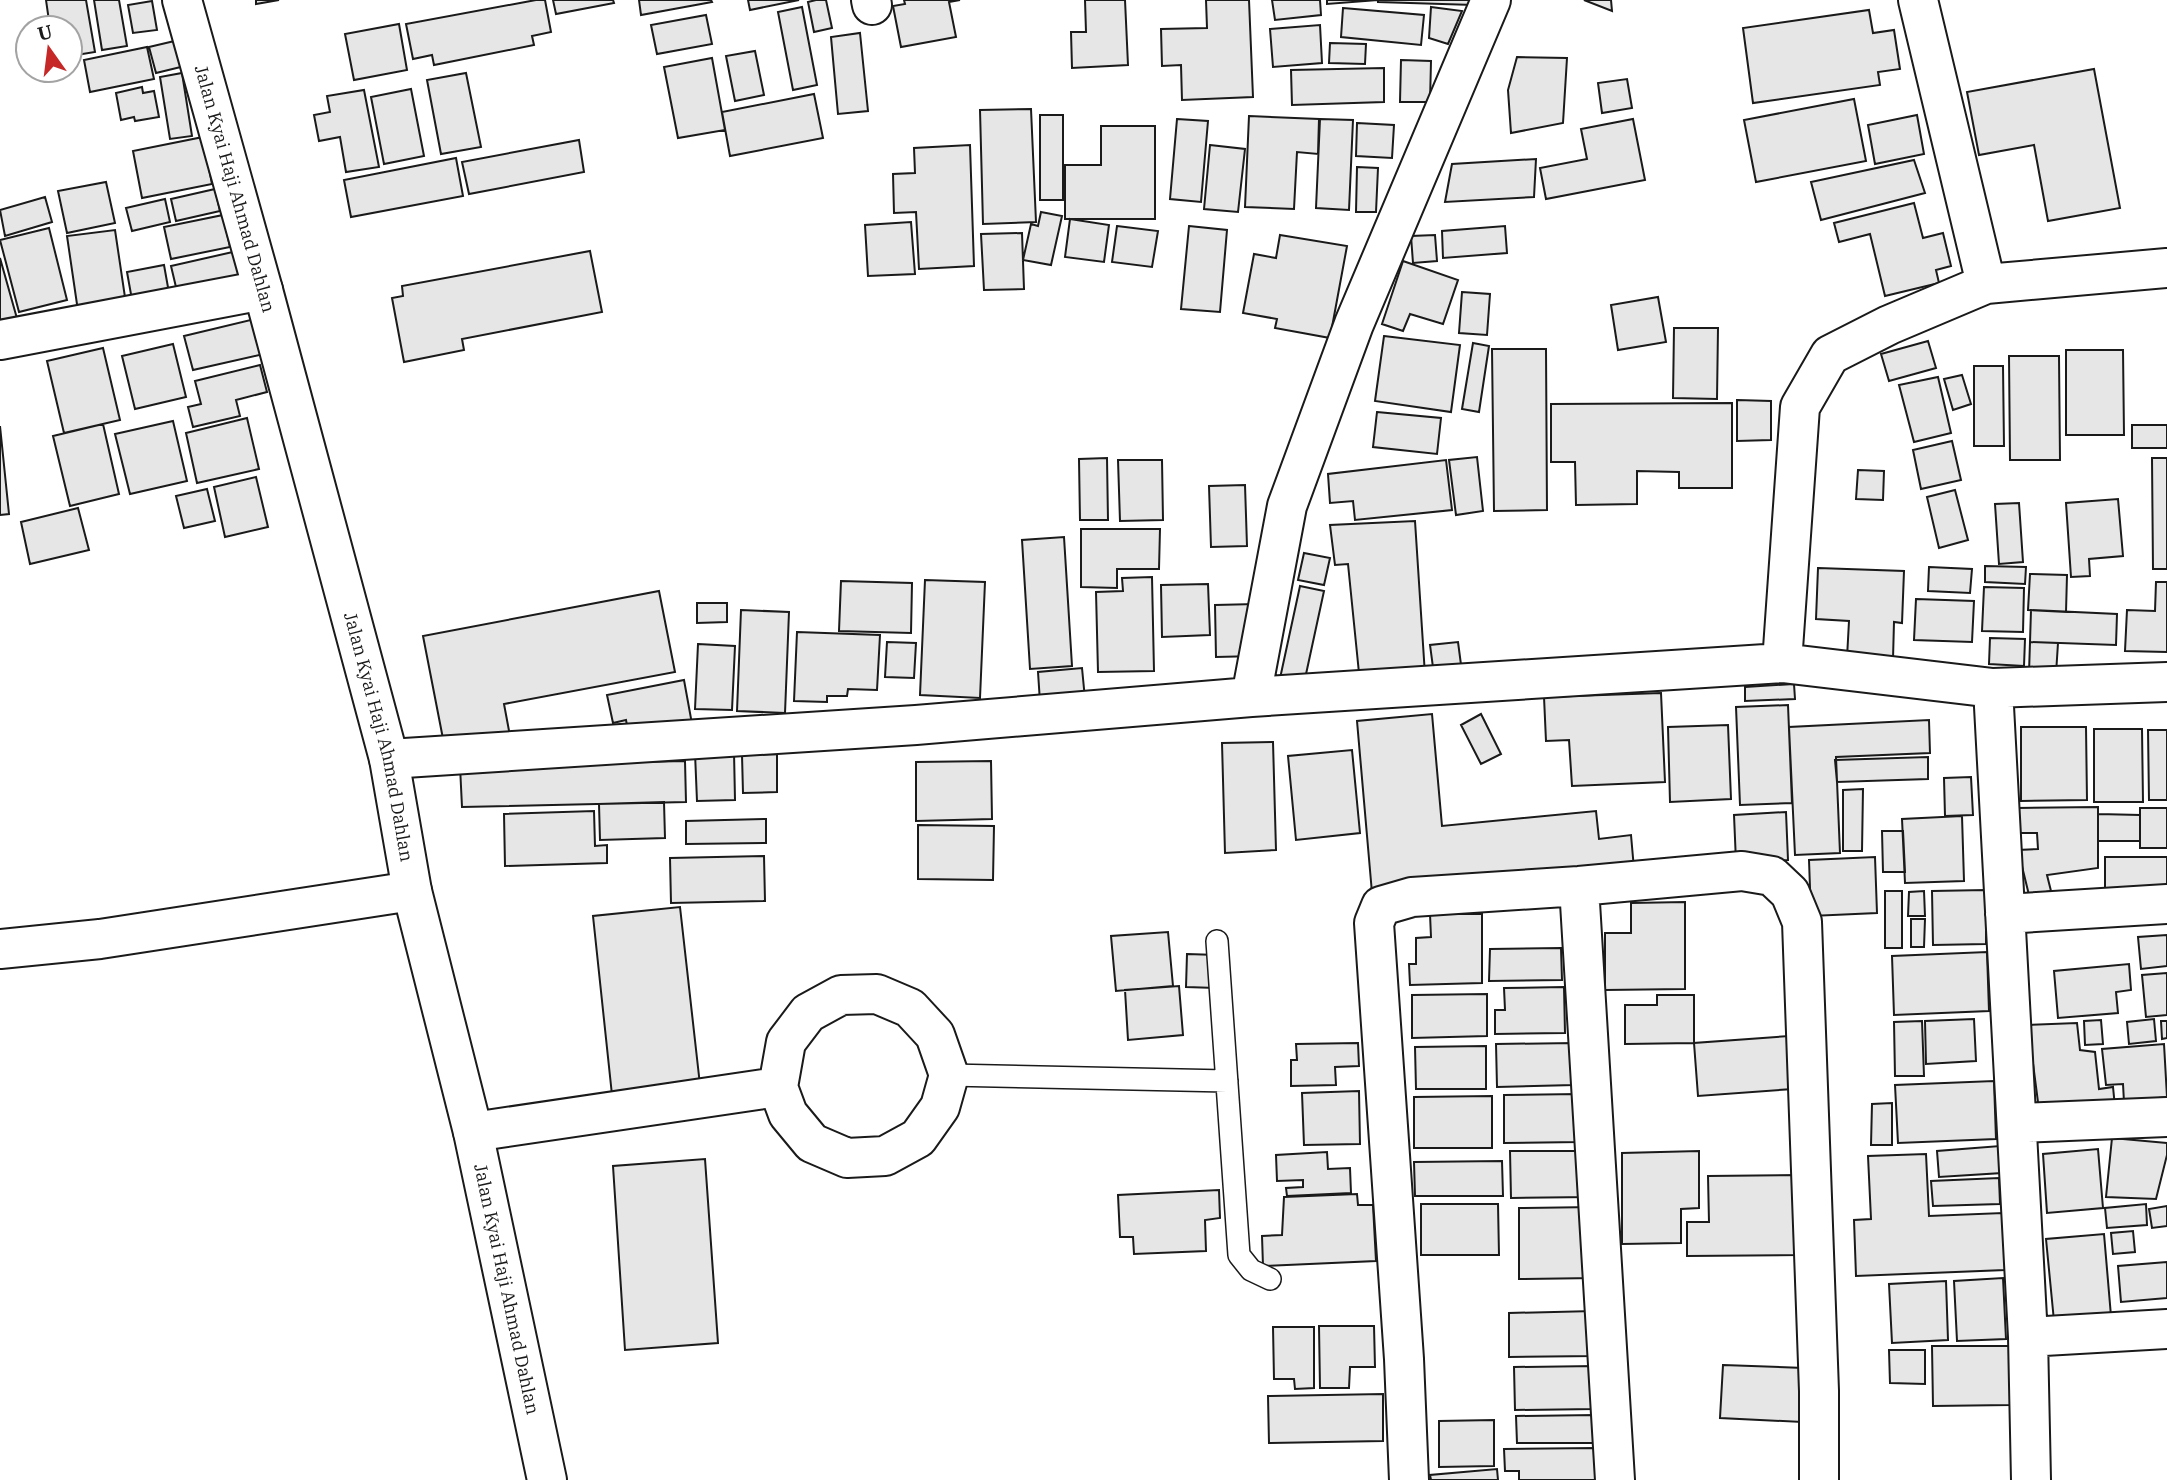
<svg xmlns="http://www.w3.org/2000/svg" width="2167" height="1480" viewBox="0 0 2167 1480" font-family="'IBM Plex Serif',serif">
	<style>
		.building { fill: #e6e6e6; stroke: #1a1a1a; stroke-width: 2 }
		.lines { fill: none; stroke-linecap: round; stroke-linejoin: round }
		.lane-casing { stroke: #1a1a1a; stroke-width: 24 }
		.street-casing { stroke: #1a1a1a; stroke-width: 42 }
		.secondary-casing { stroke: #1a1a1a; stroke-width: 42 }
		.lane { stroke: #fff; stroke-width: 21 }
		.street { stroke: #fff; stroke-width: 38 }
		.secondary { stroke: #fff; stroke-width: 38 }
		.labels { text-anchor: middle; stroke-width: 5; stroke-linejoin: round; paint-order: stroke }
		.street-label { font-size: 18px; fill: #1a1a1a; stroke: #fff }
	</style>
	<rect width="100%" height="100%" fill="#fff"/>
	<path class="building" d="M46,0H86L95,52L70,56V28H50Z
		M94,0H119L127,46L102,50Z
		M256,0H279L256,4Z
		M536,0H545L551,32L532,36L534,45L434,65L432,55L413,59L406,24Z
		M553,0H613L614,3L556,14Z
		M639,0H711L712,2L641,15Z
		M748,0H799L750,10Z
		M816,0H826L832,28L814,32L808,2Z
		M904,0H960L949,2L956,37L901,47L893,6L905,4Z
		M1085,0H1125L1128,65L1072,68L1071,32H1086Z
		M1206,0H1249L1253,97L1182,100L1181,65L1162,66L1161,29L1207,28Z
		M1272,0H1320L1321,15L1275,20Z
		M1327,0H1378L1327,4Z
		M1378,0H1476L1474,5L1378,2Z
		M1584,0H1611L1612,11Z
		M152,1L157,30L133,33L128,5Z
		M802,7L817,85L793,90L778,12Z
		M1431,7L1462,11L1448,44L1429,38Z
		M1343,8L1424,15L1421,45L1341,37Z
		M1869,10L1873,33L1894,30L1900,69L1878,72L1880,85L1753,103L1743,28Z
		M706,15L712,44L657,54L651,25Z
		M399,24L407,70L354,80L345,34Z
		M1320,25L1322,63L1273,67L1270,29Z
		M860,33L868,111L838,114L831,37Z
		M183,39L189,65L156,73L149,47Z
		M1330,43L1366,44L1365,64L1329,63Z
		M147,47L154,79L90,92L84,60Z
		M755,51L764,95L735,101L726,56Z
		M1517,57L1567,58L1563,123L1511,133L1508,90Z
		M712,58L725,130L678,138L664,67Z
		M1401,60L1431,61L1430,102H1400Z
		M1384,68V102L1292,105L1291,70Z
		M2094,69L2120,208L2048,221L2034,145L1979,155L1967,92Z
		M182,73L192,136L170,139L160,77Z
		M466,73L481,147L441,154L427,80Z
		M1627,79L1632,108L1602,113L1598,83Z
		M142,87L143,93L154,91L159,117L135,121L134,117L121,120L116,93Z
		M411,89L424,156L384,164L371,97Z
		M364,90L379,167L346,172L340,137L319,141L314,115L330,112L327,96Z
		M814,94L823,138L730,156L722,112Z
		M1854,99L1866,161L1756,182L1744,120Z
		M1031,109L1036,222L983,224L980,110Z
		M1040,115H1063V200H1040Z
		M1917,115L1924,154L1875,164L1868,125Z
		M1249,116L1319,119L1318,154L1297,152L1294,209L1245,207Z
		M1177,119L1208,121L1201,202L1170,199Z
		M1320,119L1353,120L1349,210L1316,208Z
		M1633,119L1645,180L1546,199L1540,168L1587,159L1581,129Z
		M1357,123L1394,125L1392,158L1356,156Z
		M1101,126H1155V219H1065V165H1101Z
		M203,137L212,184L142,198L133,151Z
		M579,140L584,172L469,194L462,162Z
		M970,145L974,266L919,269L916,212L894,213L893,174L915,173L914,148Z
		M1210,145L1245,149L1238,212L1204,209Z
		M456,158L463,196L351,217L344,180Z
		M1536,159L1534,197L1445,202L1452,164Z
		M1914,160L1925,193L1821,220L1811,182Z
		M1357,167L1378,168L1376,212H1356Z
		M106,182L115,223L67,233L58,191Z
		M215,189L220,211L176,221L171,199Z
		M45,197L52,222L5,236L0,210Z
		M165,199L170,222L132,231L126,208Z
		M1914,203L1923,238L1943,233L1951,266L1936,270L1939,283L1885,296L1870,234L1839,242L1834,223Z
		M1041,212L1062,216L1051,265L1023,260L1031,224L1038,226Z
		M223,215L230,247L171,259L164,227Z
		M1070,219L1109,225L1104,262L1065,257Z
		M911,222L915,274L868,276L865,225Z
		M1117,226L1158,231L1152,267L1112,262Z
		M1189,226L1227,230L1220,312L1181,309Z
		M1505,226L1507,253L1443,258L1442,231Z
		M49,228L67,300L19,312L0,240Z
		M115,230L126,304L78,311L67,236Z
		M1022,233L1024,289L984,290L981,234Z
		M1280,235L1347,246L1330,338L1275,328L1277,319L1243,313L1254,254L1276,258Z
		M1435,235L1437,261L1413,263L1411,236Z
		M246,249L254,287L180,304L171,266Z
		M590,251L602,312L462,339L464,350L404,362L392,298L403,296L402,286Z
		M0,258L18,322L0,327Z
		M1403,261L1458,280L1443,324L1410,314L1403,331L1382,324Z
		M164,265L171,304L134,311L127,272Z
		M1462,292L1490,294L1487,335L1459,333Z
		M1658,297L1666,342L1618,350L1611,305Z
		M259,318L268,353L193,370L184,336Z
		M1674,328H1718L1717,399L1673,398Z
		M1384,336L1460,345L1451,412L1375,401Z
		M1928,341L1936,368L1889,381L1881,354Z
		M1473,343L1489,346L1479,412L1462,409Z
		M173,344L186,397L135,409L122,356Z
		M103,348L120,420L64,433L47,361Z
		M1492,349H1546L1547,510L1494,511Z
		M2066,350H2123L2124,435H2066Z
		M2009,356H2059L2060,460H2010Z
		M260,365L267,392L236,400L240,416L193,427L188,407L201,404L195,381Z
		M1974,366H2003L2004,446H1974Z
		M1962,375L1971,404L1953,410L1944,379Z
		M1938,377L1951,433L1914,442L1899,385Z
		M1737,400L1771,401V440L1737,441Z
		M1732,403V488H1679V472L1637,471V504L1576,505L1575,462H1551V404Z
		M1377,412L1441,418L1437,454L1373,447Z
		M247,418L259,469L197,483L186,433Z
		M173,421L187,481L130,494L115,434Z
		M103,424L119,494L70,506L53,436Z
		M2132,425H2167V448H2132Z
		M0,426L9,514L0,515Z
		M1952,441L1961,480L1921,489L1913,450Z
		M1477,457L1483,511L1456,515L1449,460Z
		M1107,458L1108,520H1080L1079,459Z
		M2152,458H2167V569H2153Z
		M1118,460H1162L1163,520L1120,521Z
		M1446,460L1452,510L1355,520L1353,501L1330,503L1328,474Z
		M1858,470L1884,471L1883,500L1856,499Z
		M256,477L268,527L225,537L214,487Z
		M1245,485L1247,546L1211,547L1209,486Z
		M207,489L215,521L184,528L176,496Z
		M1955,490L1968,540L1939,548L1927,497Z
		M2118,499L2123,556L2089,559L2090,576L2071,577L2066,503Z
		M2019,503L2023,562L1999,564L1995,504Z
		M78,508L89,550L30,564L21,522Z
		M1415,521L1425,675L1360,683L1348,564L1335,565L1330,525Z
		M1081,529H1160L1159,569H1117V588L1081,587Z
		M1064,537L1072,666L1030,669L1022,540Z
		M1304,553L1330,558L1324,585L1298,580Z
		M1985,566L2026,567L2025,584L1985,582Z
		M1929,567L1972,569L1970,593L1928,591Z
		M1818,568L1904,571L1902,623L1894,622L1893,659L1847,658L1849,621L1816,619Z
		M2030,574L2067,575L2066,612L2028,610Z
		M1152,577L1154,671L1098,672L1096,592L1123,591L1122,578Z
		M925,580L985,582L980,698L920,695Z
		M841,581L912,583L911,633L839,631Z
		M2156,582H2167V652L2125,651L2127,610L2155,611Z
		M1208,584L1210,635L1162,637L1161,585Z
		M1300,586L1324,591L1303,688L1279,683Z
		M1984,587L2024,588L2023,632L1982,631Z
		M659,591L675,672L504,704L510,736L445,749L423,636Z
		M1916,599L1974,601L1972,642L1914,640Z
		M697,603H727V622L697,623Z
		M1256,604L1257,656L1216,657L1215,605Z
		M741,610L789,612L785,713L737,711Z
		M2031,610L2117,614L2116,645L2030,642Z
		M797,632L880,635L877,690L848,689L847,696H827V702L794,701Z
		M1990,638L2025,639L2024,666L1989,664Z
		M887,642L916,643L914,678L885,677Z
		M1458,642L1462,672L1434,675L1430,645Z
		M2030,642L2058,643L2056,674L2029,673Z
		M698,644L735,646L732,710L695,709Z
		M1082,668L1085,699L1040,702L1038,672Z
		M684,680L692,724L629,736L626,720L613,723L607,695Z
		M1794,684L1795,699L1745,701V687Z
		M1661,693L1665,782L1572,786L1569,740L1546,741L1544,697Z
		M1788,705L1792,803L1740,805L1736,707Z
		M1432,714L1442,826L1596,811L1599,839L1631,835L1634,869L1372,893L1357,721Z
		M1481,714L1501,754L1481,764L1461,725Z
		M1929,720L1930,753L1836,757L1840,853L1795,855L1789,727Z
		M1728,725L1731,799L1670,802L1668,727Z
		M2021,727H2086L2087,800L2021,801Z
		M2094,729H2142L2143,802H2094Z
		M2148,730H2167V800H2149Z
		M1273,742L1276,850L1225,853L1222,743Z
		M1352,750L1360,833L1296,840L1288,756Z
		M734,752L735,800L697,801L695,753Z
		M777,754V792L743,793L742,755Z
		M1928,757V779L1837,782L1835,760Z
		M685,761L686,802L462,807L460,766Z
		M991,761L992,819L916,821V762Z
		M1971,777L1973,815L1945,816L1944,778Z
		M1863,789L1862,851H1843V790Z
		M664,802L665,838L600,840L599,804Z
		M2098,807V868L2047,875L2051,891L2029,895L2018,850L2038,849L2037,833H2017V808Z
		M2140,808H2167V848H2140Z
		M594,811L595,846L607,845V863L505,866L504,814Z
		M1786,812L1788,860L1736,862L1734,815Z
		M2098,814L2140,815V841H2098Z
		M1962,816L1964,881L1905,883L1902,819Z
		M766,819V843L686,844V821Z
		M918,825L994,826L993,880L918,879Z
		M1882,831H1903L1905,872H1883Z
		M764,856L765,901L671,903L670,858Z
		M1875,857L1877,913L1811,916L1809,860Z
		M2105,857H2167V890L2105,891Z
		M1986,890V944L1933,945L1932,891Z
		M1885,891H1902V948H1885Z
		M1924,891L1925,916H1908L1909,892Z
		M1685,902V989L1605,990V933H1631V903Z
		M680,907L700,1085L612,1095L593,916Z
		M1430,914H1482V983L1410,985L1409,964H1416V938L1431,937Z
		M1911,919H1925L1924,947H1911Z
		M1168,932L1173,986L1116,991L1111,936Z
		M2167,935V966L2141,969L2138,937Z
		M1561,948L1562,980L1489,981L1490,949Z
		M1987,952L1989,1011L1894,1015L1892,956Z
		M1187,954L1217,955L1216,988L1186,987Z
		M2129,964L2131,990L2116,992L2118,1013L2058,1018L2054,971Z
		M2167,973V1015L2146,1017L2142,975Z
		M1179,986L1183,1035L1128,1040L1125,990Z
		M1564,987L1565,1033L1495,1034V1010H1505L1504,988Z
		M1487,994V1036L1412,1038V995Z
		M1657,995H1694V1043L1625,1044V1005H1657Z
		M1974,1019L1976,1061L1926,1064L1925,1021Z
		M2154,1019L2156,1041L2129,1044L2127,1022Z
		M2101,1020L2103,1044L2085,1045L2084,1021Z
		M1922,1021L1924,1076H1895L1894,1022Z
		M2161,1021H2167V1038L2162,1039Z
		M2077,1023L2080,1050L2095,1052L2099,1089L2113,1087L2115,1107L2039,1110L2028,1025Z
		M1789,1036L1793,1089L1698,1096L1694,1043Z
		M1358,1043L1359,1066L1335,1067L1336,1085L1291,1086V1060H1297L1296,1044Z
		M1574,1043V1085L1497,1087L1496,1044Z
		M2164,1044L2167,1097L2124,1102L2123,1084L2106,1085L2102,1049Z
		M1486,1046V1089H1416L1415,1047Z
		M1994,1081L1996,1139L1898,1143L1895,1085Z
		M1359,1091L1360,1144L1304,1145L1302,1093Z
		M1579,1094L1580,1142L1504,1143V1095Z
		M1492,1096V1148H1414V1097Z
		M1892,1103V1145H1871L1872,1104Z
		M2112,1138L2167,1143V1155L2156,1199L2106,1197Z
		M2000,1146L2002,1173L1939,1177L1937,1151Z
		M2098,1149L2103,1208L2047,1213L2043,1154Z
		M1510,1151H1590L1591,1197L1511,1198Z
		M1699,1151V1208L1681,1209V1243L1622,1244V1153Z
		M1327,1152L1328,1169L1350,1168L1351,1193L1287,1196L1286,1188L1303,1187V1180L1277,1181L1276,1155Z
		M1926,1154L1929,1216L2003,1213L2005,1270L1856,1276L1854,1220L1871,1219L1868,1156Z
		M705,1159L718,1343L625,1350L613,1166Z
		M1502,1161L1503,1196H1415L1414,1162Z
		M1799,1175V1255L1687,1256V1222H1709L1708,1176Z
		M1999,1178L2000,1204L1933,1206L1931,1181Z
		M1219,1190L1220,1218L1205,1220L1206,1251L1134,1254L1133,1237H1120L1118,1195Z
		M1357,1194L1358,1205H1373L1376,1261L1263,1266L1262,1236L1282,1235L1284,1197Z
		M1421,1204H1498L1499,1255H1421Z
		M2146,1204L2147,1225L2107,1228L2105,1208Z
		M2167,1206V1226L2152,1228L2149,1209Z
		M1594,1207L1595,1278L1519,1279V1208Z
		M2133,1231L2135,1252L2113,1254L2111,1233Z
		M2104,1234L2111,1316L2054,1321L2046,1239Z
		M2167,1262V1298L2121,1302L2118,1266Z
		M2003,1278L2006,1339L1957,1341L1954,1281Z
		M1946,1281L1948,1340L1892,1343L1889,1284Z
		M1594,1311L1595,1356L1509,1357V1313Z
		M1319,1326H1374L1375,1367H1350L1349,1388H1320Z
		M1273,1327H1314V1388L1295,1389L1294,1379H1274Z
		M1932,1346H2010V1405L1933,1406Z
		M1889,1350H1925V1384L1890,1383Z
		M1723,1365L1804,1368L1802,1422L1720,1418Z
		M1595,1366V1409L1515,1410L1514,1367Z
		M1383,1394V1441L1269,1443L1268,1396Z
		M1595,1415V1443H1517L1516,1416Z
		M1494,1420V1466L1439,1467V1421Z
		M1596,1448V1480H1519V1471H1505L1504,1449Z
		M1497,1469L1498,1480H1431L1430,1475Z"/>
	<g class="lines">
		<g class="lane-casing">
			<path id="lane" d="M1217,941L1239,1255L1251,1270L1270,1279
				M949,1075L1227,1081"/>
		</g>
		<g class="street-casing">
			<path id="street" d="M871,0L872,5
				M1918,0L1986,284
				M0,340L263,290
				M1782,663L1800,407L1830,355L1889,325L1986,284L2167,268
				M1993,688L2028,1337L2031,1480
				M1251,697L1287,506L1354,324L1491,0
				M389,759L916,725L1251,697L1782,663L1993,688L2167,682
				M1579,886L1615,1480
				M2005,914L2167,904
				M0,949L100,939L412,891
				M877,994L910,1008L935,1035L949,1075L940,1107L918,1138L885,1156L847,1158L812,1143L788,1114L778,1087L786,1042L808,1013L841,995Z
				M2017,1123L2167,1117
				M473,1132L778,1087
				M2028,1337L2167,1329
				M1409,1480L1404,1359L1374,923L1381,906L1412,897L1579,886L1742,871L1772,876L1790,893L1802,922L1819,1391V1480"/>
		</g>
		<g class="secondary-casing">
			<g id="secondary">
				<path id="s1" d="M182,0L263,290L389,759L412,891L473,1132L547,1480"/>
			</g>
		</g>
		<use href="#lane" class="lane"/>
		<use href="#street" class="street"/>
		<use href="#secondary" class="secondary"/>
	</g>
	<g class="labels">
		<g class="street-label">
			<text dy="6" stroke="none"><textPath href="#s1" startOffset="196">Jalan Kyai Haji Ahmad Dahlan</textPath></text>
			<text dy="6" stroke="none"><textPath href="#s1" startOffset="763">Jalan Kyai Haji Ahmad Dahlan</textPath></text>
			<text dy="6" stroke="none"><textPath href="#s1" startOffset="1330">Jalan Kyai Haji Ahmad Dahlan</textPath></text>
		</g>
	</g>
	<g transform="translate(49 49) rotate(346)"><circle r="33" fill="#ffffff" stroke="#a3a3a3" stroke-width="2"/>
	<path d="M0-5L12 26L0 18L-12 26Z" fill="#c62828"/>
	<text y="-10" font-size="19" font-weight="bold" text-anchor="middle" fill="#1a1a1a">U</text>
	</g>
</svg>
